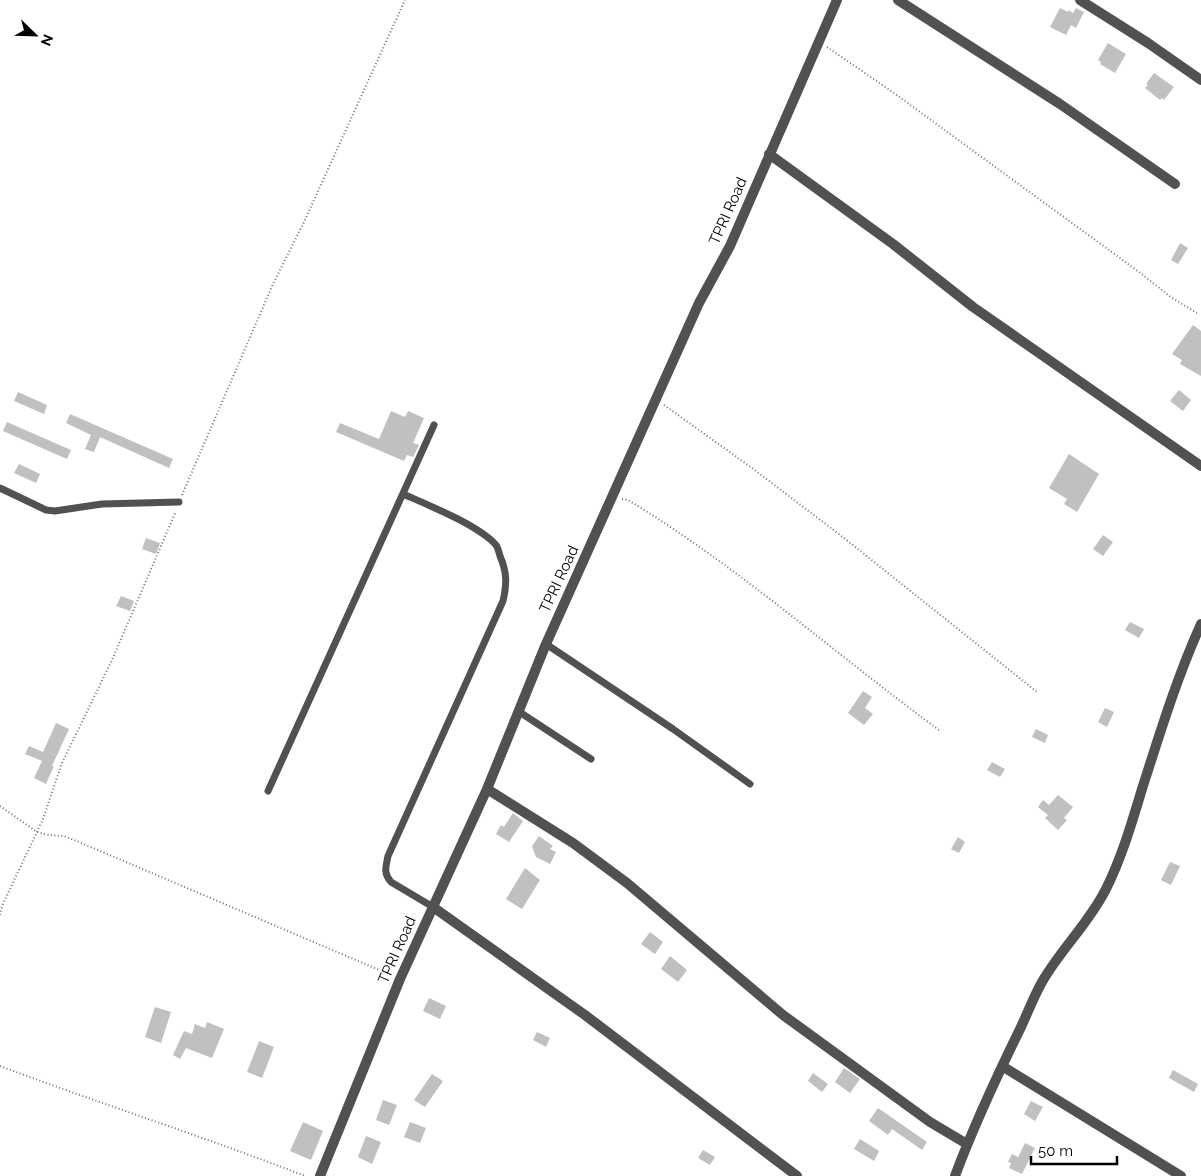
<svg xmlns="http://www.w3.org/2000/svg" width="1201" height="1176" viewBox="0 0 1201 1176" font-family="Raleway,sans-serif">
	<style>
		.building { fill: #c0c0c0 }
		.lines { fill: none; stroke-linecap: round; stroke-linejoin: round }
		.path { stroke: #737373; stroke-width: 2; stroke-dasharray: 1 2.5; stroke-linecap: butt }
		.lane { stroke: #515151; stroke-width: 7 }
		.street { stroke: #515151; stroke-width: 10 }
		.labels { text-anchor: middle; stroke-width: 4; stroke-linejoin: round; paint-order: stroke }
		.street-label { font-size: 15px; fill: #000; stroke: #fff }
	</style>
	<rect width="100%" height="100%" fill="#fff"/>
	<path class="building" d="M1060,8L1068,12V10L1073,13L1076,8L1084,12L1076,28L1071,25L1066,35L1050,27Z
		M1108,43L1126,54L1115,73L1100,64L1101,62L1098,60Z
		M1154,73L1174,87L1164,100L1162,98L1160,100L1145,88L1148,85L1146,84Z
		M1180,243L1188,248L1178,264L1171,260Z
		M1193,325L1201,331V376L1180,364L1182,360L1172,354Z
		M1179,390L1191,400L1183,411L1170,401Z
		M18,392L47,405L44,414L14,401Z
		M391,411L405,417L408,411L424,418L413,443L419,445L413,457L407,455L404,461L336,432L340,423L379,439Z
		M70,414L173,459L169,468L100,437L94,452L85,449L91,435L66,423Z
		M7,422L71,450L67,459L3,431Z
		M1069,454L1099,474L1077,512L1064,504L1067,499L1049,488Z
		M19,464L40,474L36,483L14,473Z
		M1103,535L1113,542L1103,556L1093,549Z
		M146,538L160,543L156,554L142,549Z
		M121,596L134,601L130,611L116,606Z
		M1130,622L1144,629L1139,638L1125,630Z
		M863,691L872,697L865,708L873,714L864,725L848,713Z
		M1105,708L1114,712L1107,727L1098,722Z
		M56,723L69,729L52,766H54L46,784L34,778L42,761L25,754L29,746L43,752Z
		M1036,729L1048,735L1045,743L1032,737Z
		M992,762L1005,769L1000,777L987,770Z
		M1058,795L1073,807L1064,818L1067,820L1058,830L1045,818L1048,815L1038,807L1043,800L1049,805Z
		M513,813L523,821L509,842L496,834L501,825L504,827Z
		M539,836L553,846L550,849L556,852L550,864L536,857L532,846Z
		M958,837L965,842L959,853L951,849Z
		M1170,862L1180,866L1171,885L1161,880Z
		M525,868L540,880L522,909L506,899Z
		M650,932L663,942L655,954L641,944Z
		M670,956L687,970L678,982L661,969Z
		M429,998L446,1006L440,1019L423,1011Z
		M155,1007L171,1012L161,1043L145,1037Z
		M207,1022L224,1029L212,1058L186,1048L180,1059L173,1055L184,1031L192,1034L195,1024L205,1028Z
		M537,1032L550,1038L546,1047L533,1040Z
		M259,1041L274,1047L262,1078L247,1072Z
		M844,1068L860,1079L850,1093L835,1082Z
		M1173,1070L1198,1084L1194,1092L1169,1078Z
		M813,1073L828,1084L822,1092L808,1081Z
		M432,1074L443,1081L425,1107L414,1100Z
		M383,1100L397,1105L389,1125L376,1120Z
		M1031,1101L1043,1107L1035,1121L1024,1114Z
		M878,1108L927,1142L922,1150L892,1129L888,1135L869,1121Z
		M303,1122L323,1131L311,1160L290,1151Z
		M410,1122L426,1128L420,1143L404,1137Z
		M366,1136L381,1142L372,1164L358,1157Z
		M860,1139L879,1151L874,1161L854,1149Z
		M1025,1143L1035,1148L1022,1174L1009,1168L1011,1163L1008,1162L1012,1154L1018,1157Z
		M703,1150L715,1157L710,1165L698,1158Z"/>
	<g class="lines">
		<path class="path" d="M827,47L894,93L1139,272L1172,298L1197,313
			M664,405L752,468L844,538L1037,692
			M182,495L273,284L304,222L405,0
			M622,499L628,500C739,567 835,654 939,730
			M0,806L37,832L49,835L64,836L79,842L391,975
			M0,915L2,906L43,819L62,763L112,660L176,511
			M0,1066C101,1104 205,1137 305,1176"/>
		<path class="lane" d="M0,488L46,510L55,511L102,504L179,502
			M403,494C428,505 478,525 496,545C498,548 499,552 500,556C507,572 507,584 503,601L388,856C386,866 383,873 391,882L433,907
			M546,644L673,729L750,784
			M518,711L591,759
			M268,791L434,425"/>
		<path class="street" d="M898,0L1060,104L1175,184
			M1080,0L1148,43L1201,80
			M769,154L893,244L973,307L1201,466
			M487,789L573,843L627,883L783,1015L930,1122L967,1144
			M433,907L585,1015L797,1176
			M1002,1066L1181,1176
			M320,1176L400,979L487,789L546,644L699,303L730,246L837,0
			M955,1176C974,1125 997,1076 1021,1027C1028,1012 1034,996 1042,982C1061,949 1089,923 1106,889C1122,857 1132,822 1142,789C1160,733 1177,677 1201,624"/>
	</g>
	<g class="labels">
		<g class="street-label">
			<text transform="translate(728 211) rotate(-66)" y="5">TPRI Road</text>
			<text transform="translate(559 579) rotate(-65)" y="5">TPRI Road</text>
			<text transform="translate(397 950) rotate(-66)" y="5">TPRI Road</text>
		</g>
	</g>
	<g transform="translate(35 35) rotate(113)" stroke="#ffffff" stroke-width="4" paint-order="stroke">
	<path d="M0-4L9 19L0 12L-9 19Z" fill="#000000"/>
	<text y="-8" font-size="14" font-weight="bold" text-anchor="middle" fill="#000000">N</text>
	</g>
	<path d="M1031 1156v8h86v-8" fill="none" stroke="#000000" stroke-width="2.5"/>
	<text x="1038" y="1156" font-size="15" fill="#000000" stroke="#ffffff" stroke-width="4" paint-order="stroke">50 m</text>
</svg>
